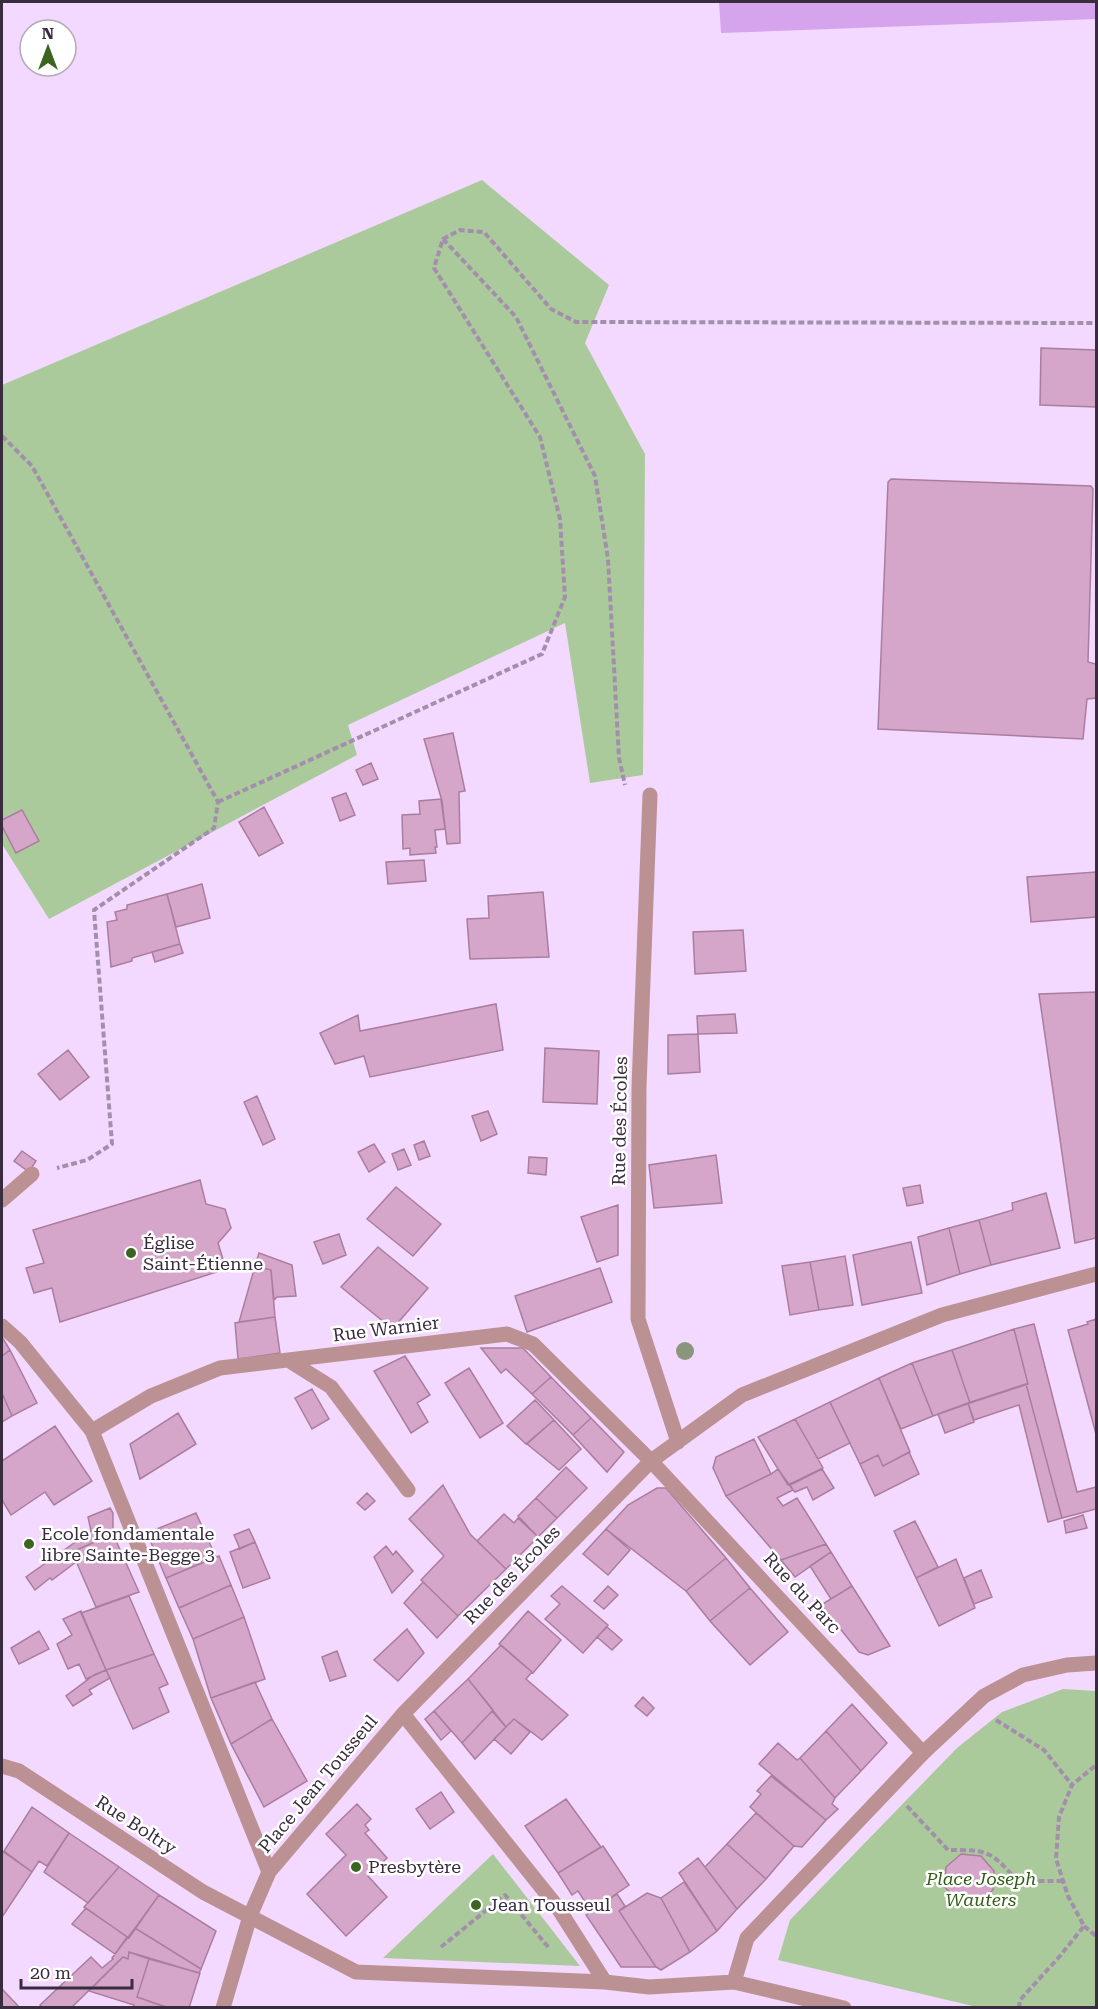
<svg xmlns="http://www.w3.org/2000/svg" width="1098" height="2009" viewBox="0 0 1098 2009" font-family="'Roboto Serif',serif">
	<style>
		.green { fill: #abca9c }
		.water { fill: #d6a4ec }
		.building { fill: #d5a6ca; stroke: #aa7d9f; stroke-width: 1.5 }
		.lines { fill: none; stroke-linecap: round; stroke-linejoin: round }
		.path { stroke: #a38fac; stroke-width: 4; stroke-dasharray: 6 3; stroke-linecap: butt }
		.minor { stroke: #bb9193; stroke-width: 15 }
		.tree { fill: #89957d }
		.poi-dot { fill: #3c6522; stroke: #fff; stroke-width: 2 }
		.labels { text-anchor: middle; stroke-width: 5; stroke-linejoin: round; paint-order: stroke }
		.street-label { font-size: 18px; fill: #392c3f; stroke: #fff }
		.poi-label { font-size: 18px; fill: #392c3f; stroke: #fff; text-anchor: start }
		.park-label { font-size: 18px; font-style: italic; fill: #325e13; stroke: #fff }
	</style>
	<rect width="100%" height="100%" fill="#f3d9ff"/>
	<path class="green" d="M482,180L609,285L585,343L645,454L643,775L590,783L565,623L348,725L357,755L49,919L2,844V385Z
		M1063,1689L1096,1691V2007H977L778,1960L790,1920L957,1748L1002,1712Z
		M493,1854L580,1966L383,1958Z"/>
	<path class="water" d="M719,2H1096V19L721,33Z"/>
	<path class="building" d="M1041,348L1096,350V407L1040,405Z
		M891,479L1091,486L1093,489L1088,662L1096,664V698L1087,699L1083,739L878,729L888,482Z
		M453,733L465,791L459,792L460,843L447,844L442,801L424,739Z
		M371,763L378,779L363,785L356,770Z
		M346,793L355,815L340,821L332,798Z
		M441,799L445,829L435,830L437,847H435L436,853L410,855V848L403,849L402,815L420,814L419,801Z
		M264,807L283,843L259,856L239,822Z
		M22,810L39,841L16,853L2,826V820Z
		M424,860L426,881L388,884L386,862Z
		M1096,872V917L1031,922L1027,877Z
		M202,884L210,918L176,927L167,894Z
		M543,892L549,957L470,959L467,919L489,918L488,896Z
		M167,894L180,944L132,958V961L111,967L107,922L117,920L115,912L127,909V905Z
		M743,930L746,971L695,974L693,932Z
		M180,944L183,953L155,962L152,952Z
		M1096,992V1238L1075,1243L1039,994Z
		M496,1004L503,1050L370,1077L364,1056L335,1064L320,1033L358,1015L360,1031Z
		M735,1014L737,1033L698,1034L697,1016Z
		M698,1034L700,1072L668,1074V1035Z
		M545,1048L599,1051L597,1104L543,1102Z
		M68,1050L89,1077L60,1100L38,1074Z
		M257,1096L275,1139L263,1145L244,1102Z
		M488,1111L497,1134L481,1141L472,1116Z
		M424,1141L430,1156L419,1160L414,1145Z
		M374,1144L385,1162L369,1172L358,1152Z
		M404,1149L411,1165L398,1170L392,1154Z
		M22,1151L36,1161L29,1172L14,1161Z
		M716,1155L722,1203L654,1208L649,1165Z
		M529,1157L547,1158L546,1175L528,1173Z
		M200,1180L206,1204L225,1209L231,1228L218,1243L226,1269L60,1322L52,1288L34,1293L26,1268L44,1263L33,1230Z
		M920,1185L923,1203L907,1206L903,1188Z
		M396,1187L441,1224L413,1256L367,1219Z
		M1046,1193L1060,1248L991,1265L979,1220L1013,1210L1012,1203Z
		M618,1205V1255L597,1262L581,1217Z
		M979,1220L991,1265L960,1274L949,1228Z
		M949,1228L960,1274L927,1285L918,1237Z
		M339,1234L346,1255L323,1264L314,1242Z
		M911,1242L922,1293L862,1305L853,1255Z
		M378,1247L428,1288L395,1326L390,1327L341,1287Z
		M259,1253L292,1265L296,1296L277,1297L274,1300L271,1270L255,1266Z
		M845,1256L853,1305L819,1310L810,1262Z
		M810,1262L819,1310L790,1315L782,1266Z
		M255,1266L271,1270L275,1317L239,1322Z
		M600,1268L612,1302L527,1332L515,1296Z
		M275,1317L280,1353L238,1359L235,1323Z
		M1096,1319V1434L1068,1330L1088,1324L1087,1322Z
		M1034,1324L1077,1492L1096,1487V1509L1062,1518L1026,1384H1028L1014,1329Z
		M1014,1329L1028,1384L970,1403L952,1350Z
		M2,1337L10,1350L2,1356Z
		M481,1348H523L551,1377L532,1394L506,1369L501,1373Z
		M10,1350L37,1403L12,1416L2,1393V1356Z
		M952,1350L970,1403L933,1416L912,1363Z
		M405,1356L430,1395L417,1403L428,1422L411,1433L374,1371Z
		M912,1363L933,1416L901,1429L879,1378Z
		M469,1368L503,1423L480,1438L445,1383Z
		M551,1377L591,1418L573,1435L532,1394Z
		M879,1378L910,1452L883,1466L878,1455L860,1464L830,1402Z
		M1026,1384L1062,1518L1048,1522L1019,1405L974,1420L968,1403Z
		M312,1389L329,1419L312,1429L295,1398Z
		M2,1393L12,1416L2,1422Z
		M535,1400L554,1420L526,1444L507,1426Z
		M830,1402L850,1443L818,1459L795,1419Z
		M968,1403L974,1422L945,1433L938,1414Z
		M178,1413L196,1444L140,1479L130,1444Z
		M591,1418L624,1452L607,1472L573,1435Z
		M795,1419L823,1468L788,1485L758,1437Z
		M554,1420L581,1449L559,1470L527,1444Z
		M55,1426L92,1481L54,1505L45,1492L11,1515L2,1500V1461Z
		M754,1439L771,1474L726,1496L713,1468L716,1457Z
		M909,1452L919,1474L875,1496L860,1464L878,1455L883,1466Z
		M566,1467L587,1488L557,1518L536,1498Z
		M778,1469L793,1490L777,1498L783,1506L797,1498L826,1544L781,1560L726,1496L771,1474Z
		M822,1469L834,1488L813,1500L807,1487L795,1492L793,1490L790,1485Z
		M443,1485L470,1534L506,1569L458,1616L421,1580L444,1556L409,1519Z
		M657,1488H666L726,1558L686,1591L606,1529L628,1505Z
		M367,1493L375,1501L365,1510L357,1503Z
		M536,1498L557,1518L538,1537L518,1516Z
		M110,1508L113,1513V1534L72,1552L76,1562L52,1580L50,1578L35,1590L26,1577L91,1531L88,1517Z
		M196,1513L216,1557L166,1578L147,1533Z
		M504,1514L514,1523L518,1518L538,1537L506,1569L477,1541Z
		M1083,1515L1087,1528L1066,1533L1064,1521Z
		M915,1521L938,1567L916,1578L894,1531Z
		M249,1529L255,1542L240,1549L234,1535Z
		M606,1529L630,1550L608,1575L583,1554Z
		M113,1534L139,1592L96,1607L72,1552Z
		M255,1542L270,1578L243,1588L230,1552Z
		M826,1544L831,1552L795,1577L781,1560Z
		M386,1546L393,1555L396,1551L413,1571L392,1593L374,1557Z
		M831,1552L852,1586L831,1599L810,1566Z
		M219,1556L231,1585L179,1608L166,1578Z
		M726,1558L750,1588L710,1621L686,1591Z
		M956,1559L975,1608L939,1626L916,1578Z
		M981,1570L992,1597L974,1604L964,1578Z
		M423,1582L458,1616L437,1638L404,1603Z
		M231,1585L244,1617L193,1639L179,1608Z
		M562,1586L608,1625L583,1653L545,1619L560,1604L551,1596Z
		M608,1586L618,1595L604,1609L594,1601Z
		M852,1586L890,1646L868,1655L859,1652L821,1605Z
		M750,1588L788,1632L750,1665L710,1621Z
		M129,1596L154,1654L106,1670L81,1613Z
		M81,1611L106,1670L86,1679L79,1664L68,1669L57,1644L72,1635L63,1619Z
		M528,1611L561,1640L533,1673L499,1644Z
		M244,1617L265,1679L211,1698L193,1639Z
		M607,1627L622,1640L612,1650L597,1637Z
		M407,1629L424,1653L398,1681L374,1660Z
		M39,1631L49,1649L19,1664L11,1648Z
		M501,1645L532,1672L526,1679L568,1715L542,1740L514,1719L506,1727L468,1679Z
		M337,1651L346,1676L330,1681L322,1657Z
		M154,1654L168,1684L159,1688L169,1712L133,1729L106,1670Z
		M106,1670L110,1678L89,1690L92,1694L73,1706L66,1696L94,1675Z
		M468,1679L493,1710L462,1743L434,1711Z
		M255,1682L272,1719L231,1744L211,1698Z
		M643,1697L654,1708L647,1716L635,1706Z
		M852,1704L887,1743L861,1771L826,1731Z
		M434,1711L451,1731L441,1740L425,1719Z
		M492,1711L506,1727L475,1759L462,1743Z
		M272,1719L307,1781L264,1807L231,1744Z
		M514,1719L530,1732L511,1754L494,1739Z
		M826,1731L861,1771L835,1798L800,1758Z
		M778,1743L797,1760L800,1758L835,1798L832,1804L838,1809L826,1820L759,1764Z
		M771,1776L826,1820L802,1847L794,1846L750,1807L761,1794L757,1791Z
		M441,1792L454,1812L430,1829L416,1809Z
		M566,1799L601,1847L558,1873L525,1826Z
		M357,1804L371,1819L365,1825L369,1830L365,1833L387,1858L368,1876L387,1897L346,1936L307,1894L346,1855L326,1834Z
		M32,1807L69,1833L47,1866L39,1861L32,1872L4,1851Z
		M756,1813L794,1846L766,1879L727,1844Z
		M69,1833L119,1867L88,1903L44,1872Z
		M727,1844L766,1879L737,1909L705,1867Z
		M603,1846L629,1885L591,1911L578,1891L572,1895L558,1873Z
		M2,1851L32,1872L2,1917Z
		M961,1854L981,1856L994,1871L993,1890L978,1903L958,1902L945,1887L946,1867Z
		M698,1858L737,1909L717,1931L679,1873Z
		M119,1867L159,1895L129,1938L84,1907Z
		M684,1882L717,1931L690,1952L661,1898Z
		M647,1893L661,1898L690,1952L661,1970L656,1967L619,1911Z
		M617,1894L625,1906L619,1911L656,1967H621L586,1915Z
		M159,1895L216,1931L201,1969L135,1928Z
		M86,1908L127,1937L115,1954L72,1924Z
		M135,1928L201,1969L199,1973L129,1952L128,1959L123,1957L71,2008H43L40,2005L91,1957L102,1968L113,1959L112,1958Z
		M129,1952L149,1959L137,1997L168,2008H134V2005L89,1991L123,1957L128,1959Z
		M149,1959L200,1973L189,2008L166,2007L137,1997Z
		M3,1990L20,2008H2V1992Z"/>
	<g class="lines">
		<path class="path" d="M443,239L516,317L595,476L608,559L619,758L625,785
			M2,436L32,466L218,802L214,828L94,910L112,1144L87,1160L57,1168
			M218,802L542,654L565,597L560,519L540,437L434,268L443,239L460,230L484,232L551,309L576,322L1096,323
			M996,1720L1044,1750L1072,1785
			M907,1806L948,1850C987,1850 991,1850 1017,1881H1063
			M1084,1926L1096,1936
			M441,1947L505,1895L549,1948
			M1019,2008L1020,2000L1060,1956L1084,1926L1068,1896L1056,1859L1059,1817L1072,1785L1096,1765"/>
		<path class="minor" d="M650,795L639,1087L638,1319L678,1442
			M2,1200L32,1174
			M2,1326L20,1342L92,1431L269,1872
			M288,1360L331,1387L408,1490
			M92,1431L151,1396L220,1368L507,1334L533,1344L651,1461L923,1753
			M403,1714L558,1908L605,1982
			M2,1766L19,1771L203,1892L356,1972L605,1982L649,1987L734,1982L844,2008
			M734,1982L747,1938L923,1753L984,1696L1023,1675L1067,1665L1096,1663
			M223,2008L250,1916L269,1872L403,1714L651,1461L742,1395L942,1315L1096,1274"/>
	</g>
	<circle class="tree" cx="685" cy="1351" r="9"/>
	<g class="poi-dot">
		<circle cx="131" cy="1253" r="6"/>
		<circle cx="29" cy="1544" r="6"/>
		<circle cx="356" cy="1867" r="6"/>
		<circle cx="476" cy="1905" r="6"/>
	</g>
	<g class="labels">
		<g class="street-label">
			<text transform="translate(620 1121) rotate(-89)" y="6">Rue des Écoles</text>
			<text transform="translate(386 1329) rotate(-7)" y="6">Rue Warnier</text>
			<text transform="translate(512 1575) rotate(-46)" y="6">Rue des Écoles</text>
			<text transform="translate(802 1593) rotate(47)" y="6">Rue du Parc</text>
			<text transform="translate(318 1784) rotate(-50)" y="6">Place Jean Tousseul</text>
			<text transform="translate(136 1825) rotate(33)" y="6">Rue Boltry</text>
		</g>
		<g class="poi-label">
			<text x="143" y="1249">Église<tspan x="143" dy="21">Saint-Étienne</tspan></text>
			<text x="41" y="1540">Ecole fondamentale<tspan x="41" dy="21">libre Sainte-Begge 3</tspan></text>
			<text x="368" y="1873">Presbytère</text>
			<text x="488" y="1911">Jean Tousseul</text>
		</g>
		<g class="park-label">
			<text x="981" y="1885">Place Joseph<tspan x="981" dy="21">Wauters</tspan></text>
		</g>
	</g>
	<rect width="1098" height="2009" fill="none" stroke="#392c3f" stroke-width="6"/>
	<g transform="translate(48 48)"><circle r="28" fill="#ffffff" stroke="#b0abb2" stroke-width="1.5"/>
	<path d="M0-4.5L10 22L0 15L-10 22Z" fill="#3c6522"/>
	<text y="-9" font-size="16" font-weight="bold" text-anchor="middle" fill="#392c3f">N</text>
	</g>
	<path d="M21 1979v9h111v-9" fill="none" stroke="#392c3f" stroke-width="3"/>
	<text x="30" y="1979" font-size="18" fill="#392c3f" stroke="#ffffff" stroke-width="4.5" paint-order="stroke">20 m</text>
</svg>
